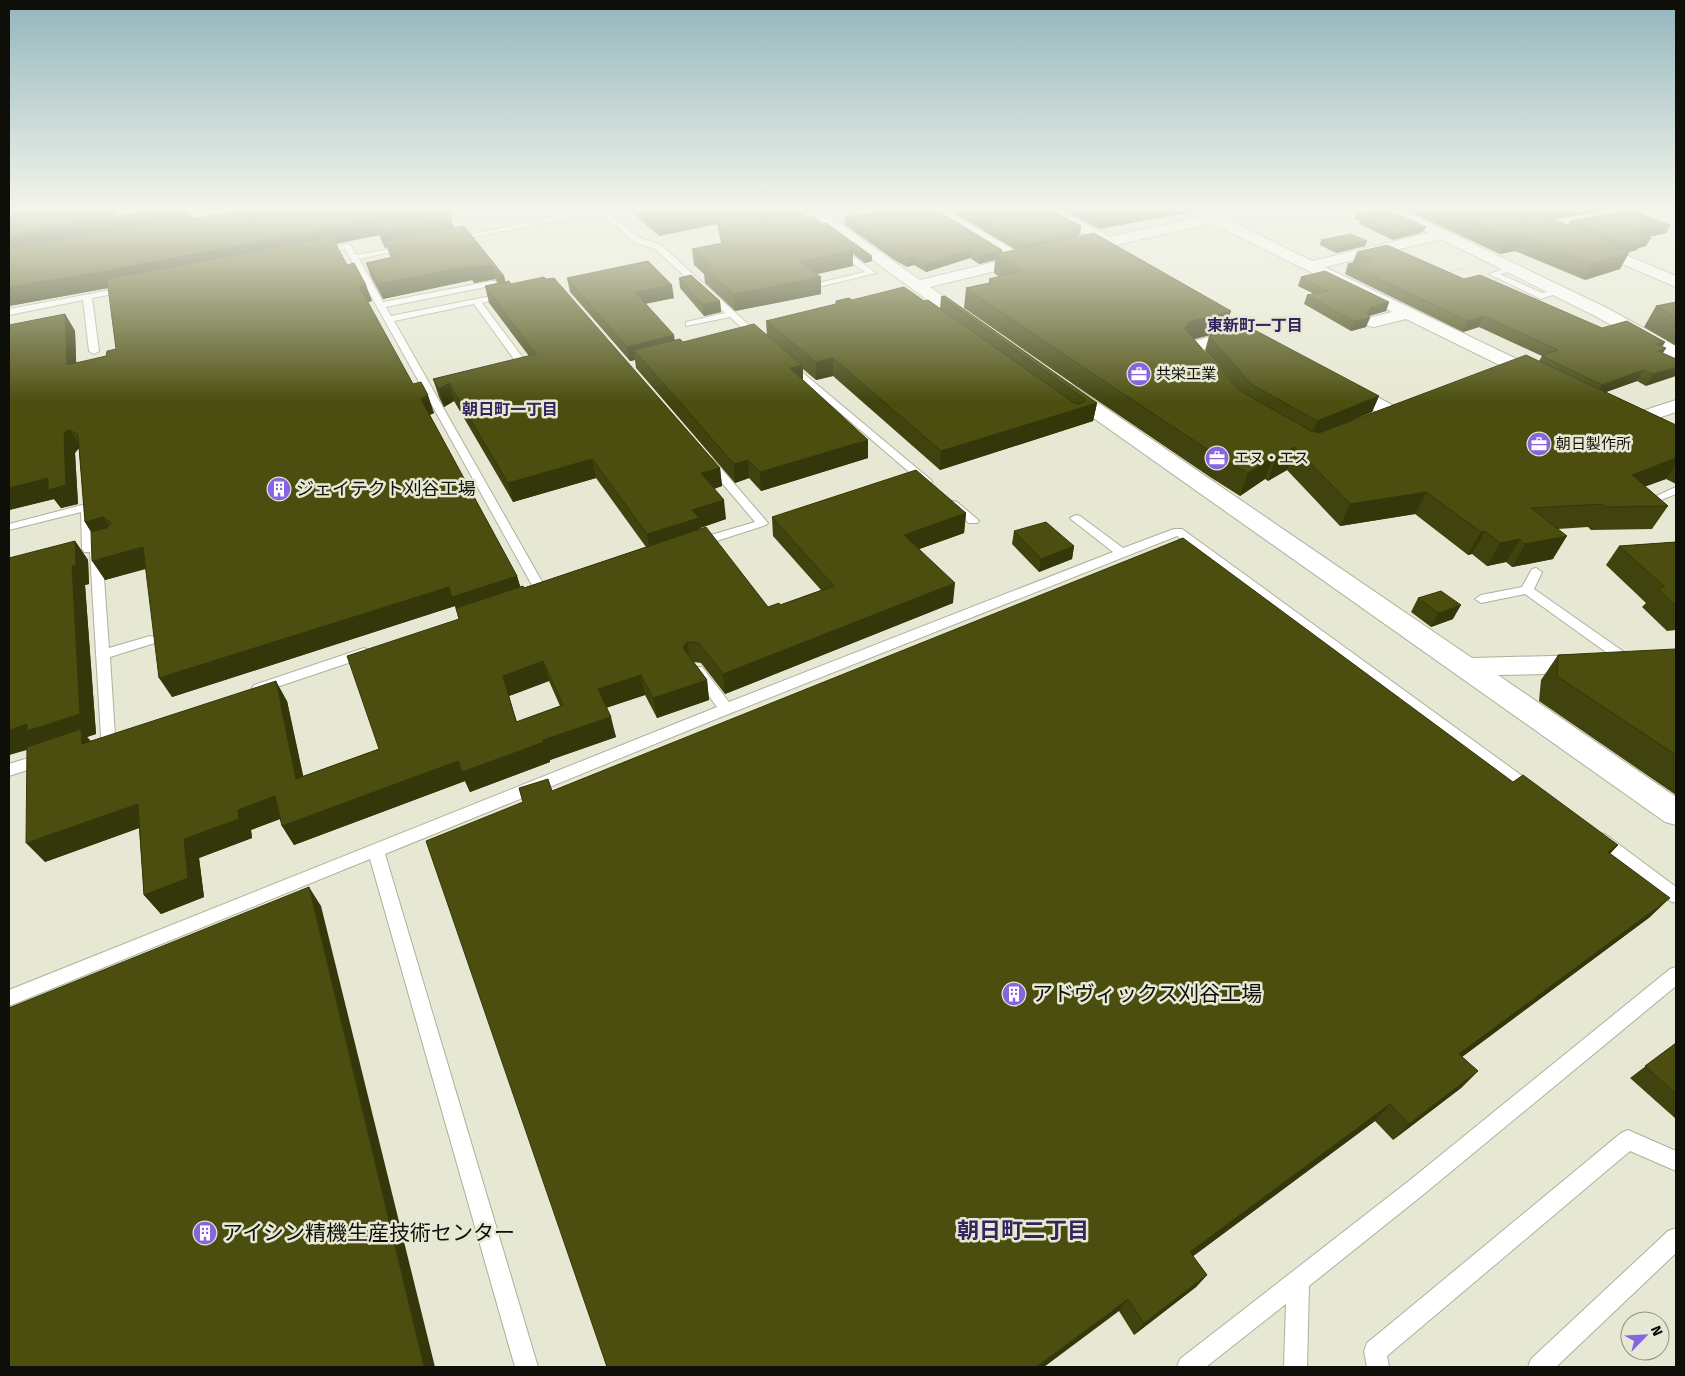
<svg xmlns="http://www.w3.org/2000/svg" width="1685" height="1376" viewBox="0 0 1685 1376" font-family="'Fira Sans','Noto Sans JP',sans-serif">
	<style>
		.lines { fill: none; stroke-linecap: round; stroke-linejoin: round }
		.stream { stroke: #b5ba7c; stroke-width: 4.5 }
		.service-casing { stroke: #aeb09d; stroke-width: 2 }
		.minor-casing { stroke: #aeb09d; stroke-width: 2 }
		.trunk-casing { stroke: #aeb09d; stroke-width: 2 }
		.path { stroke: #8c8d7e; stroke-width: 2; stroke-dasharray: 0.5 2.5; stroke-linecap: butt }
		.service { fill: #fff; fill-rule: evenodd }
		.minor { fill: #fff; fill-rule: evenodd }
		.trunk { fill: #fff; fill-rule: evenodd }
		.wall { fill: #40430d; fill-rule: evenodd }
		.shaded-wall { fill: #34370a }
		.building { fill: #4b4e0f; stroke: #34370a; fill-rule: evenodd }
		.labels { text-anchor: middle; stroke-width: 5; stroke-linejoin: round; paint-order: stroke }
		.far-poi-label { font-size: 15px; fill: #0e0f08; stroke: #e6e8d3; text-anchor: start }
		.far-neighbourhood-label { font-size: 16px; font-weight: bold; fill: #33235e; stroke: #e6e8d3 }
		.poi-label { font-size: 18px; fill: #0e0f08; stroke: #e6e8d3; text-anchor: start }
		.near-poi-label { font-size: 21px; fill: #0e0f08; stroke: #e6e8d3; text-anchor: start }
		.near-neighbourhood-label { font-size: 22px; font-weight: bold; fill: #33235e; stroke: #e6e8d3 }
	</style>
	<rect width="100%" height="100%" fill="#e6e8d3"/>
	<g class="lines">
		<path class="stream" d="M440,217L452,211"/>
		<g class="service-casing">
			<path id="service" d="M606,211L640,238L661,245L761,336V340H755L730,317L686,326V322L725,313L655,249L634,242L604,215L570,218L453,241L449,239L570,214Z
				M818,212H821V216L795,220L791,218Z
				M347,244H350L356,255L405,246L409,248L359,259L383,302L492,281H495L503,293L507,292L511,295L482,303L532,370L524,374L521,373L519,371L521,369L474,304L394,321L549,594L547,597L543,598L537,594L345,249L320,254L316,252ZM490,286L496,295L391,316L386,307Z
				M836,248H842L876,273L818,287V283L865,272L836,252Z
				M1513,266L1517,268L1516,270L1500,274L1542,293L1560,289L1564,291L1541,299L1489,274Z
				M127,287L131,289L130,291L92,298L99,351L94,354L89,351L83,300L9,315V309Z
				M790,362L931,480L932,482L931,484H923L787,367V363Z
				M709,458L713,459L768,523L766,525L698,547L692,543L694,540L755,522L705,463L704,461Z
				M1676,487V494L1651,504L1645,501Z
				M953,501L957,502L977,519L979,521L977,523H969L949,506L947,504L949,502Z
				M86,504L92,507L94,547H100L102,550L109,648L150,636L155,637L157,640L155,643L110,657L115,737L113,741L108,742L103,741L101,737L90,552H84L82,549L81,512L9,530V524Z
				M1076,515L1080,516L1123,548L1174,529H1182L1536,786L1539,790L1536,794L1531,796L1526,794L1177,536L731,713L385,854L538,1367H515L370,859L9,1006V990L717,707L692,673L690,670L692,667H702L729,702L1113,552L1072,520L1070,518Z
				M1536,568L1542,572L1534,589L1634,659L1636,662L1634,665H1624L1525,594L1481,603L1475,599L1481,595L1522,587L1532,569Z
				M364,648L369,650L371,653L369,656L259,693L254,691L252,688L254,685Z
				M44,753L49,755L51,759L49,763L9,776V764Z
				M1599,833L1605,834L1676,887V903L1670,901L1593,844L1591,839L1593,834Z
				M1676,967V986L1424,1194L1309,1286L1307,1367H1284L1286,1304L1206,1367H1177L1180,1359L1410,1180L1670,969Z
				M1628,1130L1676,1151V1171L1630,1151L1387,1356L1389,1367H1367L1364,1351L1367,1343L1621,1133Z
				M1676,1228V1253L1556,1367H1528L1531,1359L1668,1231Z"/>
		</g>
		<g class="minor-casing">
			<path id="minor" d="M806,211H822L920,280L1007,259L934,214L932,211H948L1022,255L1031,253L1037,255L1039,258L1037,261L930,287L976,319L979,323L976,327L970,328L964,327Z
				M1045,211H1062L1110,237L1227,211H1251L1249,214L1226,219L1312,261L1429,233L1389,214L1387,211H1405L1607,308L1676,346V358L1670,357L1595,316L1441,239L1325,267L1548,374L1550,378L1548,382L1541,384L1534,382L1406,319L1374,327L1368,326L1365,322L1368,318L1392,312L1211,223L1108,247L1047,214Z
				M1606,211H1633L1631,214L1626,215L1558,228L1553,227L1551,224L1553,221L1558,220Z
				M1194,299L1276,342L1279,346L1276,350L1270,351L1264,350L1244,339L1202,350L1217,370L1215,374C1199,378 1189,360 1181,348L1184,344L1230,331L1188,308L1186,304L1188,300Z
				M1343,380L1350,382L1394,406L1419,397L1426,399L1429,403C1422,413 1397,420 1386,417L1336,390L1333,386L1336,382Z
				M1065,383L1072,385L1472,658L1588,655L1597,657L1601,664L1597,671L1588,673L1498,675L1676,797V825L1665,822L1058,393L1055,389L1058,385Z
				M1676,400V412L1631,427L1624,425L1621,421L1624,417Z"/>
		</g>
		<g class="trunk-casing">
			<path id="trunk" d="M1590,240L1676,276V287L1585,248L1582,245L1585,242Z"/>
		</g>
		<path class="path" d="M1445,273L1468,267"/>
		<use href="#service" class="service"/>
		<use href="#minor" class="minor"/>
		<use href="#trunk" class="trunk"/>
	</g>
	<path class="wall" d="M189,211L192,218L238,212H286L285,211H448L454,228L504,276L505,282L511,284L720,468L722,486L714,489L726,519L700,528V529L768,607L780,605L821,590L773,536L772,517L966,513L964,533L919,549L953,603L725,694L701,663L694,662L707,680L709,700L657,718L645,695L606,708L616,737L550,760V762L470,792L465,781L294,845L282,826L280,819L251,830L252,838L199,858L204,897L161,914L144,895L139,828L45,862L27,750L9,755L75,541L88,560L89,584L85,585L96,734L87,737L91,741L287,701L303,776L379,749L459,619L455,606L172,697L146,569L105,580L91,532L85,522L79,449H78L75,453L78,504L61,508L54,499L9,510V325L65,314L75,331L76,363L106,356L116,349L108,288L9,306L117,215ZM379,235L385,248L387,247L391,258L366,263L371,277L383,299L472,280L474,283L495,279L498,283L485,286L489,303L529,356L433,379L439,397L444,407L454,401L513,502L596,478L646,547L524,588L520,587L517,576L429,415L434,413L413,384L368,302L372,301L347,265L336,244ZM549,681L560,706L517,722L509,696Z
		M630,211H797L872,261L865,263L853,254V266L816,274L821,294L735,311L705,283L704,274L694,265L692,249L721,243L717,224L659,236Z
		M951,211H1052L1081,226L1080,234L1078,235V237L1225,331L1194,339L1237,389L1238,390L1205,351L1209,336L1379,396L1372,412L1350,421L1539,361L1542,356L1479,327L1463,332L1345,274L1348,264L1355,263L1353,262L1357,252L1464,279L1602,328L1665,342L1662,347L1666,348L1663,353L1676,359L1646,386L1637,381L1606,392L1676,425V484L1666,479L1645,486L1668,506L1652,529L1591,530L1588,527L1558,529L1553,559L1512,567L1506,562L1487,566L1472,554L1468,555L1415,514L1340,526L1287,470L1268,481L1265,479L1240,496L1210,477L1076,386L964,308L966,288L989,283V279L999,277L994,273L995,260L979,264L970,258L926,272L914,265L907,267L896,261L845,225V217L1002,250V253L1016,250Z
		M1065,211H1191V212L1099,229Z
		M1408,211H1601L1554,219L1568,225L1570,221L1641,213L1644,215L1670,225L1666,233L1648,237L1646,246L1638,248L1637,250L1626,252L1620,269L1585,280L1515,251L1500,254Z
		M1356,214L1423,232L1393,240L1359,224L1360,221L1354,219Z
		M1321,240L1367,241L1365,246L1336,253L1320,245Z
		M1301,277L1389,302L1386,311L1369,316L1366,327L1351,331L1304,304L1307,295L1314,294L1298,286Z
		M567,278L674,298L645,304L675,340L683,342L767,336L766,321L836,304V301L852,300L924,301L940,309L941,297L1097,403L1093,421L940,470L833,376L816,380L803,369V380L868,458L761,491L749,478L735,483L636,368L635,360L630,361L570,292Z
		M679,278L720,301L721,312L704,316L680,288Z
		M1676,302V346L1644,327L1656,306Z
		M1014,531L1074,546L1072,559L1039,572L1012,544Z
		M1676,542V630L1667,631L1642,607L1646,603L1606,565L1619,546Z
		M1418,598L1453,619L1431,627L1411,612Z
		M1676,650V795L1539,701L1541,680L1558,655Z
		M1513,782L1618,845L1610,854L1650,917L1462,1057L1478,1071L1461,1088L1393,1140L1375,1121L1193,1256L1207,1275L1196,1287L1134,1335L1119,1311L523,802L552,791Z
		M1676,1043V1119L1630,1078Z"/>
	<path class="shaded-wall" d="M112,211H116L117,217L154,211H189L192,218L9,252V235Z
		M407,211H430L418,219L410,221Z
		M708,211H716L717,224L659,236L658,220Z
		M1159,211H1191V212L1099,229L1101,221Z
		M1556,211H1601L1553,219L1550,222Z
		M451,219L455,234L385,241L387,247L385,248L380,232Z
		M374,220L379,235L114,287L9,306V287Z
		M1670,225L1666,233L1632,240L1636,232Z
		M1081,226L1080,234L1078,235L1077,242L1021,253L1022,245L1070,229Z
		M1426,227L1423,232L1393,240L1395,234Z
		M1523,235L1515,251L1500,254L1507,238Z
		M1651,238L1646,246L1638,248L1637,250L1625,253L1629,245L1639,241Z
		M1367,241L1365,246L1336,253L1338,248Z
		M971,249L970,258L926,272V264Z
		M853,250V266L800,278V262Z
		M1002,250L1001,258L996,254L995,260L979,264L980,256Z
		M1629,253L1620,269L1585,280L1593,263Z
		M872,256V261L865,263V257Z
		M914,257V265L907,267L908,259Z
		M491,265L495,279L474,283L470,268Z
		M469,266L472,280L383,299L379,284Z
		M500,276H504L507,290L504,291Z
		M821,277V294L735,311L734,294Z
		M366,285L372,301L365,303L359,286Z
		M672,285L674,298L637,305L635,292Z
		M720,301L721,312L704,316L703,305Z
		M1389,302L1386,311L1368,316L1370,318L1366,327L1351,331L1354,321L1367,313L1371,307Z
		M1231,311L1225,331L1184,342L1185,329L1189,322Z
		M65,314L75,331L77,382L67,365Z
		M1484,316L1479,327L1463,332L1468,321Z
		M674,335L676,349L634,350L635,360L630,361L627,347Z
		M1665,342L1659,351L1666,348L1659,359L1656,344Z
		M833,358V376L816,380V362Z
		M802,365L803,383L790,368Z
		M1676,367V376L1646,386L1653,374Z
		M1643,370L1637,381L1595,396L1602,385Z
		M449,383L454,401L444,407L439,389Z
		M428,395L434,413L426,417L421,399Z
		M1379,396L1372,412L1311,437L1317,421Z
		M1097,403L1093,421L940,470L941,451Z
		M70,430L82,448L78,449L75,453L78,504L61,508L54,499L9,510V488L64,435L66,431Z
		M868,440V458L761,491L760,472Z
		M1295,447L1287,470L1268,481L1276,458Z
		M1273,457L1265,479L1240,496L1248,473Z
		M1676,458V464L1666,479L1617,497L1632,475Z
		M592,459L596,478L513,502L508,483Z
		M748,460L749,478L735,483L734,464Z
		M720,468L722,486L703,492L701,473Z
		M1426,492L1415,514L1340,526L1350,504Z
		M724,500L726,519L700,528L701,537L651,554L647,534L692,510Z
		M966,513L964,533L903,555L904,535Z
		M103,517L114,536L97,541L85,522Z
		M1485,531L1472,554L1468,555L1481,532Z
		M1567,536L1553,559L1512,567L1525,544Z
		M1520,539L1506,562L1487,566L1500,543Z
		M75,541L88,560L89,584L85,585L96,734L87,737L97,749L39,745L9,755V730L27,724L72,566Z
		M1074,546L1072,559L1039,572L1041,559Z
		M143,547L154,566L105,580L92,561Z
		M517,576L523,595L459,616L455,606L172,697L159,678L449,587Z
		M955,583L953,603L725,694L723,674Z
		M1461,605L1453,619L1431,627L1438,613Z
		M687,642L690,662L683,648Z
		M543,661L549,681L509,696L523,742L503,676Z
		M641,675L645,695L602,709L598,689Z
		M707,680L709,700L657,718L653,698Z
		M276,681L287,701L308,798L296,779Z
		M611,717L616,737L550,760V762L470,792L465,781L294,845L282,826L458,761L543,740Z
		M275,796L288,816L251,830L252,838L199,858L204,897L161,914L144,895L184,839L238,810Z
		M138,804L153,823L45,862L26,843Z
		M1618,845L1600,864L1608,852Z
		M309,887L321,906L435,1367H424Z
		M1670,898L1650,917L1443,1071L1459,1054Z
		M1478,1071L1461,1088L1393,1140L1409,1124Z
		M1390,1104L1375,1121L1180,1266L1190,1252Z
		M1207,1275L1196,1287L1134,1335L1144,1323Z
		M1128,1299L1119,1311L1044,1367H1036Z"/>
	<path class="building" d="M9,211H112L113,216L144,211H154L9,235Z
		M238,211V212L252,211H273L276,212L406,218L425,214L430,211H448L451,219L380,232L374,220L106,271L9,287V249L185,217V220Z
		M645,211H708L658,220Z
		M716,211H797L853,250L800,262L821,277L734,294L704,267L712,265L692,249L723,243Z
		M881,211H938L1002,250L980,256L971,249L926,264L914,257L908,259L897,253L845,217Z
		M964,211H1052L1081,226L1070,229L1078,234L1022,245Z
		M1081,211H1159L1101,221Z
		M1371,211H1390L1426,227L1395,234L1361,218H1365L1356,214Z
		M1447,211H1534L1611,242L1605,244L1629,253L1593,263L1523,235L1507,238Z
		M1623,211H1637L1641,212L1639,213L1645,215H1643L1670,225L1636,232L1651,238L1639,241L1642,242L1629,245L1570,221Z
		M813,216L823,224L826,223L872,256L865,257L807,217Z
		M464,226L504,276H500L491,265L470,268L469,266L379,284L366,263L393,257L385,241Z
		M1094,233L1231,311L1189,322L1185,329L1237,389L1311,431L1319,433L1526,355L1676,425V458L1632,475L1668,506L1605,507L1603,504L1531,508L1567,536L1525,544L1520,539L1500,543L1485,531L1481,532L1426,492L1350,504L1295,447L1276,458L1273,457L1248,473L1216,455L1080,365L966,288L994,282L989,279L1022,271L996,254Z
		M1351,234L1367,241L1338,248L1321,240Z
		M332,237L347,265L354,263L366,285L359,286L413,384L421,382L428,395L421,399L517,576L452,597L449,587L159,678L143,547L92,561L91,532L107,528L111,523L103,517L85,522L78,435L70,430L66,431L64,435L66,485L48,490V478L9,488V325L65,314L67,365L106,356L107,351L116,349L107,279Z
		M1387,245L1464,279L1480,275L1602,328L1627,321L1665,342L1656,344L1666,348L1658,351L1676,359V367L1653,374L1643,370L1602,385L1542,356L1558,350L1484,316L1468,321L1348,264L1371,259L1357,252Z
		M648,261L672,285L635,292L674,335L627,347L567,278Z
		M1325,271L1389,302L1371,307L1367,313L1370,318L1354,321L1307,295L1328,291L1301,277Z
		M691,275L720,301L703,305L679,278Z
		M544,277L546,279L554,278L720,468L701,473L724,500L692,510L699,518L647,534L592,459L508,483L449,383L439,389L433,379L536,354L485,286L509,281L511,284Z
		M904,287L924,301L928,300L1074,403L1080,404L1086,400L941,297L945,296L1097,403L941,451L833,358L816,362L766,321L836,304V301L849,298L852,300Z
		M1676,302V318L1656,306Z
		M754,324L802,365L790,368L868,440L760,472L748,460L734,464L634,350L680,339L683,342Z
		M1247,326L1379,396L1317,421L1251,384L1209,336Z
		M916,470L966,513L904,535L955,583L723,674L699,643L687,642L683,648L707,680L653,698L641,675L598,689L611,717L543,740L544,742L462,772L458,761L282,826L275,796L238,810L239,819L184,839L188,878L144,895L138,804L26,843L27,747L81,729L82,744L276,681L296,779L379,749L347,656L459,619L456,608L523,586L524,588L706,527L768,607L779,603L780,605L834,586L772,517ZM543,661L563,705L516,722L503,676Z
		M1046,522L1074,546L1041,559L1014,531Z
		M1183,538L1513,782L1523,775L1618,845L1608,852L1670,898L1459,1054L1478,1071L1409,1124L1390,1104L1190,1252L1207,1275L1144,1323L1128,1299L1036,1367H607L426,841L523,802L519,788L548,779L552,791Z
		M75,541L76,565L72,566L80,714L27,731V724L9,730V558Z
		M1676,542V606L1657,588L1665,587L1619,546Z
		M1441,591L1461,605L1438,613L1418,598Z
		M1675,649L1676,650V755L1557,676L1558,655Z
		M309,887L424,1367H9V1008Z
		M1676,1043V1094L1645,1066Z"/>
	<linearGradient id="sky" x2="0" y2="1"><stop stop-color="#93b6bd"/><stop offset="0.52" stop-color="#f4f5eb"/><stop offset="1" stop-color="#f4f5eb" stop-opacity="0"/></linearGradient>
	<rect width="1685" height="403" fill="url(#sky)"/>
	<defs>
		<g id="office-disc" transform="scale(1.25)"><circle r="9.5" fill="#8565e0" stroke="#e6e8d3"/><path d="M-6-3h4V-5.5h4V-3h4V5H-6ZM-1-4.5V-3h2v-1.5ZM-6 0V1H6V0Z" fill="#fff"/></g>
		<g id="building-disc" transform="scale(1.25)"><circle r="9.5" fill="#8565e0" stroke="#e6e8d3"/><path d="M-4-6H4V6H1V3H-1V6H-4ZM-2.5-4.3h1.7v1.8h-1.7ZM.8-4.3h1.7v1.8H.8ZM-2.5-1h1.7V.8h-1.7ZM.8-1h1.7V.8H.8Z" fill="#fff"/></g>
	</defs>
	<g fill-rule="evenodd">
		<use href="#office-disc" x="1139" y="374"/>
		<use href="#office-disc" x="1539" y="444"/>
		<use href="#office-disc" x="1217" y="458"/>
		<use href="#building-disc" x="279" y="489"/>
		<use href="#building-disc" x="1014" y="994"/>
		<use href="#building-disc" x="205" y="1233"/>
	</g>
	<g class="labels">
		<g class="far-poi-label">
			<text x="1156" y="379">共栄工業</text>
			<text x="1556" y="449">朝日製作所</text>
			<text x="1234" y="463">エヌ・エス</text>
		</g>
		<g class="far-neighbourhood-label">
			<text x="1255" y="331">東新町一丁目</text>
			<text x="510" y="415">朝日町一丁目</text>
		</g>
		<g class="poi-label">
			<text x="296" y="495">ジェイテクト刈谷工場</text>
		</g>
		<g class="near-poi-label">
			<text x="1032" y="1001">アドヴィックス刈谷工場</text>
			<text x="222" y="1240">アイシン精機生産技術センター</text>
		</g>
		<g class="near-neighbourhood-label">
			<text x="1023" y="1238">朝日町二丁目</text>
		</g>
	</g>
	<rect width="1685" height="1376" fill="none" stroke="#0e0f08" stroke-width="20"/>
	<g transform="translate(1645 1336) rotate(66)"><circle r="24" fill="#e6e8d3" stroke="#909182"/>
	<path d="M0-4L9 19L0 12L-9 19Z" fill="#8565e0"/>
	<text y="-8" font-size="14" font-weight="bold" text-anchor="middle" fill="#0e0f08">N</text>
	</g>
</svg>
